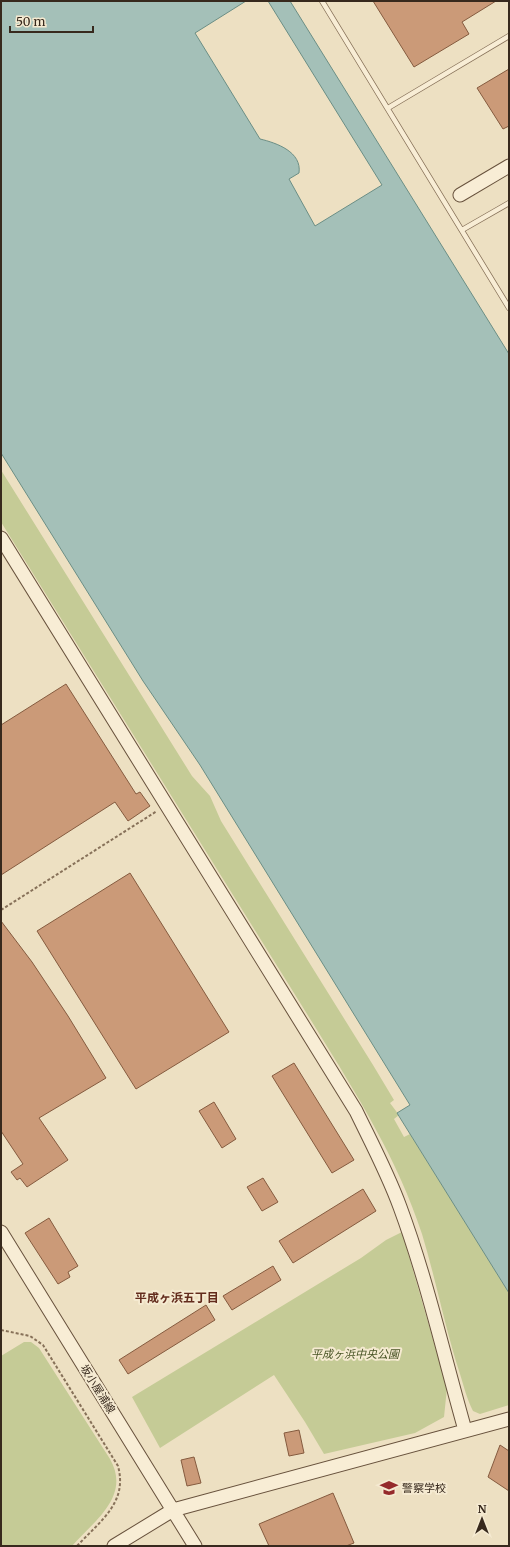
<svg xmlns="http://www.w3.org/2000/svg" width="510" height="1547" viewBox="0 0 510 1547" font-family="Merriweather,'Noto Sans JP',serif">
	<style>
		.green { fill: #c5cb96 }
		.water { fill: #a4c0b8; stroke: #6b8e85 }
		.building { fill: #cb9a78; stroke: #855b3f }
		.lines { fill: none; stroke-linecap: round; stroke-linejoin: round }
		.lane-casing { stroke: #877159; stroke-width: 6 }
		.secondary-casing { stroke: #68523d; stroke-width: 15 }
		.path { stroke: #877159; stroke-width: 2; stroke-dasharray: 3 2; stroke-linecap: butt }
		.lane { stroke: #f8edd5; stroke-width: 4.5 }
		.secondary { stroke: #f8edd5; stroke-width: 13 }
		.labels { text-anchor: middle; stroke-width: 4; stroke-linejoin: round; paint-order: stroke }
		.park-label { font-size: 11px; font-style: italic; fill: #475324; stroke: #f5ead1 }
		.street-label { font-size: 11px; fill: #37291d; stroke: #f5ead1 }
		.poi-label { font-size: 11px; fill: #37291d; stroke: #f5ead1; text-anchor: start }
		.neighbourhood-label { font-size: 12px; font-weight: bold; fill: #632c1d; stroke: #f5ead1 }
	</style>
	<rect width="100%" height="100%" fill="#ede0c2"/>
	<path class="green" d="M1,470L192,776L210,796L221,821L373,1065L394,1100L390,1103L399,1115L394,1119L404,1137L410,1134L509,1293V1405L480,1414L473,1411C467,1399 464,1387 460,1374C445,1328 436,1280 422,1234C398,1160 357,1095 317,1030L1,522Z
		M402,1232L447,1388L444,1417L415,1433L324,1454L305,1422L274,1375L160,1448L132,1397L361,1258L386,1240Z
		M24,1342H31L39,1348L110,1459C131,1496 95,1520 72,1546H1V1356Z"/>
	<path class="water" d="M1,1H246L195,33L260,139C277,143 302,152 299,173L289,179L315,226L382,185L268,1H290L509,354V1293L397,1113L410,1105L200,765L143,681L1,453Z"/>
	<path class="building" d="M373,1H496L462,22L469,34L414,67Z
		M509,69V126L503,129L477,88Z
		M66,684L136,794L140,792L150,806L128,821L115,802L1,875V725Z
		M130,873L229,1032L136,1089L37,931Z
		M1,921L32,962L68,1016L106,1078L39,1118L68,1160L27,1187L20,1178L17,1180L11,1172L23,1164L1,1131Z
		M294,1063L354,1160L332,1173L272,1076Z
		M214,1102L236,1139L222,1148L199,1111Z
		M263,1178L278,1202L262,1211L247,1187Z
		M363,1189L376,1211L293,1263L279,1241Z
		M49,1218L78,1266L68,1272L70,1277L58,1284L25,1233Z
		M273,1266L281,1280L232,1310L223,1296Z
		M206,1305L215,1320L128,1374L119,1360Z
		M299,1430L304,1453L289,1456L284,1433Z
		M500,1445L509,1451V1491L488,1477Z
		M194,1457L201,1483L187,1486L181,1460Z
		M333,1493L354,1543L346,1546H269L259,1524Z"/>
	<g class="lines">
		<g class="lane-casing">
			<path id="lane" d="M322,1L509,308
				M388,108L509,36
				M462,230L509,203"/>
		</g>
		<g class="secondary-casing">
			<path id="secondary" d="M460,195L509,166
				M1,538L356,1111C371,1142 388,1174 400,1207C427,1280 444,1356 465,1430
				M1,1232L195,1546
				M114,1546L173,1510L509,1419"/>
		</g>
		<path class="path" d="M1,910L157,811
			M1,1330L30,1336L43,1345L118,1466C128,1503 100,1521 77,1546"/>
		<use href="#lane" class="lane"/>
		<use href="#secondary" class="secondary"/>
	</g>
	<defs>
		<g id="university-bare" transform="scale(1.38)"><path d="M0-5L7-2L0 1L-7-2ZM-4 1L0 2.5L4 1V4Q0 6-4 4Z" fill="#952a2b" stroke="#f5ead1" stroke-width="2.5" paint-order="stroke"/></g>
	</defs>
	<g fill-rule="evenodd">
		<use href="#university-bare" x="389" y="1488"/>
	</g>
	<g class="labels">
		<g class="park-label">
			<text x="355" y="1358">平成ヶ浜中央公園</text>
		</g>
		<g class="street-label">
			<text transform="translate(98 1389) rotate(58)" y="4">坂小屋浦線</text>
		</g>
		<g class="poi-label">
			<text x="402" y="1492">警察学校</text>
		</g>
		<g class="neighbourhood-label">
			<text x="177" y="1302">平成ヶ浜五丁目</text>
		</g>
	</g>
	<rect width="510" height="1547" fill="none" stroke="#37291d" stroke-width="4"/>
	<g transform="translate(482 1519)" stroke="#f5ead1" stroke-width="3" paint-order="stroke">
	<path d="M0-3L7 15L0 10L-7 15Z" fill="#37291d"/>
	<text y="-6" font-size="11" font-weight="bold" text-anchor="middle" fill="#37291d">N</text>
	</g>
	<path d="M10 26v6h83v-6" fill="none" stroke="#37291d" stroke-width="2"/>
	<text x="16" y="26" font-size="12" fill="#37291d" stroke="#f5ead1" stroke-width="3" paint-order="stroke">50 m</text>
</svg>
